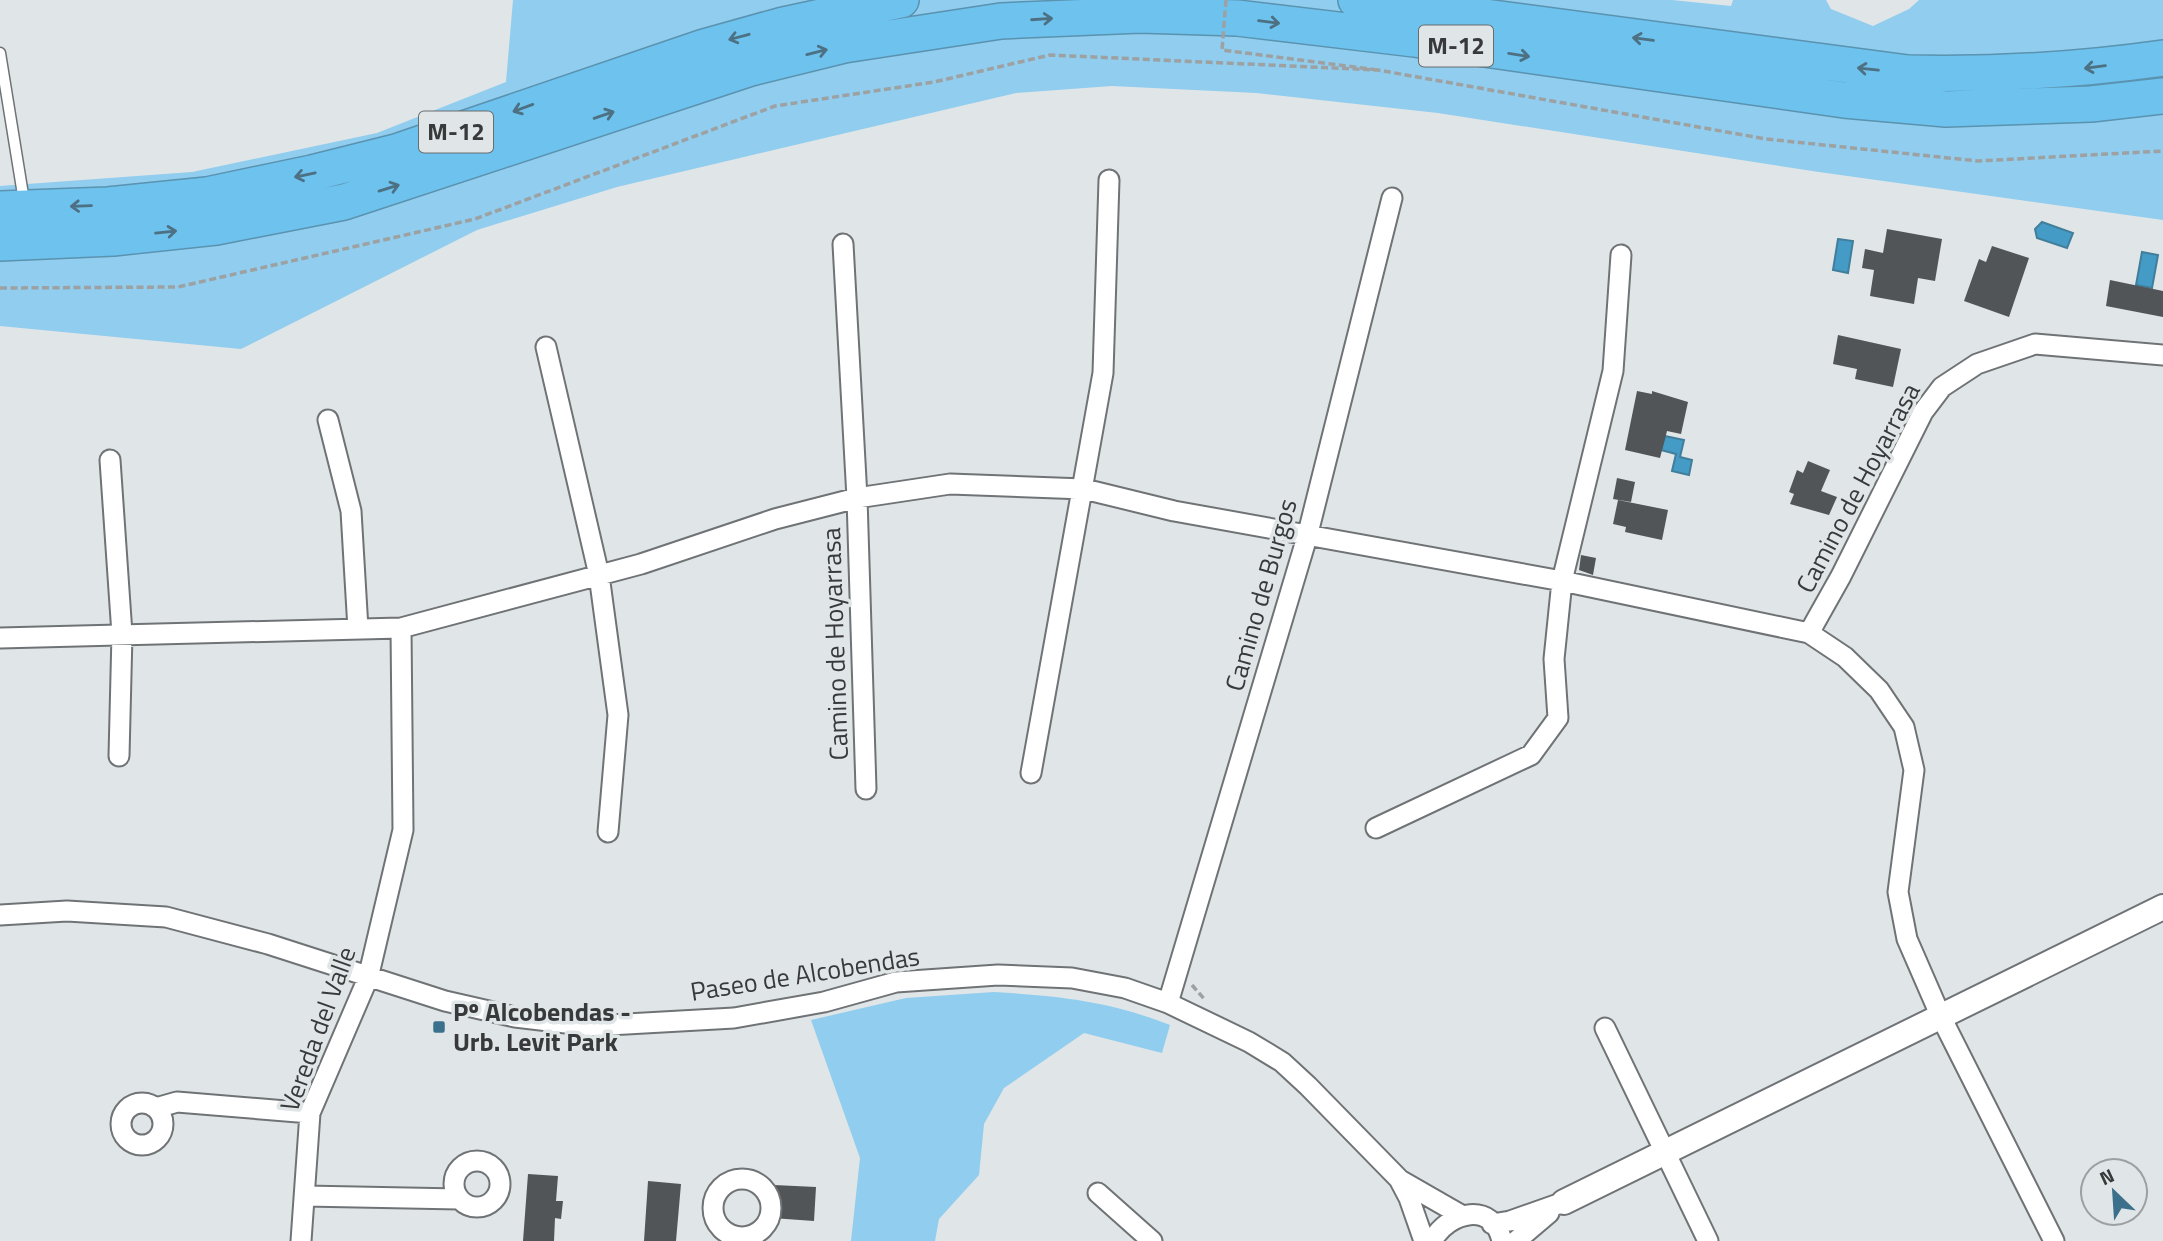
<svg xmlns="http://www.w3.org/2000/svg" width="2163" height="1241" viewBox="0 0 2163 1241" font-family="'Titillium Web',sans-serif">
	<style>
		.green { fill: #90cdee }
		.water { fill: #449bc5; stroke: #407e9b; stroke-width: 2 }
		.building { fill: #515557 }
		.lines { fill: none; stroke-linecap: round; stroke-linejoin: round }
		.service-casing { stroke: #6f7376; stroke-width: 13 }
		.minor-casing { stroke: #6f7376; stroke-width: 23 }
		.tertiary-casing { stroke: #6f7376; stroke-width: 28 }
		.motorway-casing { stroke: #5a92af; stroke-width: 38 }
		.path { stroke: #9da1a2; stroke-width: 3.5; stroke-dasharray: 7 3.5; stroke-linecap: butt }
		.service { stroke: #fff; stroke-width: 10 }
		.minor { stroke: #fff; stroke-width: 19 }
		.tertiary { stroke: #fff; stroke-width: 24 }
		.motorway { stroke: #6dc2ee; stroke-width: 35 }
		.path-bridge { stroke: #9da1a2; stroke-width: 3.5; stroke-dasharray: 7 3.5; stroke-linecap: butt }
		.oneway { stroke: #4d7082 }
		.poi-dot { fill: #3a708b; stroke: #e0e5e7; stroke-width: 2.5 }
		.labels { text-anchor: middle; stroke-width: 7; stroke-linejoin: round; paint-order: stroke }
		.shield { fill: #e0e5e7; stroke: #6a6d6e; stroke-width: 2 }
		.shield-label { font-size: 24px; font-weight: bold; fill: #37393a }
		.street-label { font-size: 26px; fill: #37393a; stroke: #e0e5e7 }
		.poi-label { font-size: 26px; font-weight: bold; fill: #37393a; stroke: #e0e5e7; text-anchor: start }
	</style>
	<rect width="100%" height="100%" fill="#e0e5e7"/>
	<path class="green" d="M513,0H1672L1731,6L1733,0H1826L1831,9L1873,26L1909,9L1919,0H2163V220L1819,172L1438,113L1256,93L1112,86L1016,93L617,187L477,230L241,349L0,326V186L192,172L377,133L506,82Z
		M994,992C1059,996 1109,1001 1170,1025L1162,1053L1084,1033L1004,1088L984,1124L979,1175L939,1219L935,1241H851L860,1158L811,1020L906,998Z"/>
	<path class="water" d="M2042,222L2073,233L2067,248L2037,238L2035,229Z
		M1838,239L1853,241L1848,273L1833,270Z
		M2142,252L2158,255L2152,288L2136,285Z
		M1665,436L1684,440L1680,457L1692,460L1689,475L1672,471L1676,454L1661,450Z"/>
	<path class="building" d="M1887,229L1942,239L1935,281L1918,278L1914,304L1870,296L1874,270L1862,268L1865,249L1883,253Z
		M1992,246L2029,258L2009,317L1964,301L1979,259L1986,262Z
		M2110,280L2163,291V317L2106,306Z
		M1838,335L1901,349L1893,387L1855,379L1857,369L1833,364Z
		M1637,391L1652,394V391L1688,402L1681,434L1667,431L1660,458L1625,450Z
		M1808,461L1830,470L1821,491L1837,497L1829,515L1790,504L1794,494L1789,492L1797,470L1803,473Z
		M1617,478L1635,482L1631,502L1613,499Z
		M1618,500L1668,510L1662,540L1625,532L1626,527L1613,524Z
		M1581,555L1596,558L1593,575L1579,570Z
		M528,1174L558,1176L556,1201H563L561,1219L555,1218L554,1241H523Z
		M648,1181L681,1184L676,1241H644Z
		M774,1185L816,1187L814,1221L772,1218Z"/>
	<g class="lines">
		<g class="service-casing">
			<path id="service" d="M0,53L24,201"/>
		</g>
		<g class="minor-casing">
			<path id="minor" d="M843,244L857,498L866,789
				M546,347L599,575L618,715L608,832
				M328,420L351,511L358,629
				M110,460L122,634L119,756
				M1809,633L1841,576L1923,412L1942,387L1977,364L2035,344L2163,355
				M0,638L401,628L641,564L775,519L857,498L950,484L1084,489L1174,511L1562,581L1809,633L1845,657L1879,690L1904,727L1914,770L1898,892L1907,939L1941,1017L2054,1241
				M1031,773L1103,373L1109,180
				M1376,828L1531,755L1558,718L1554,659L1562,581L1613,371L1621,255
				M0,915L67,911L166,917L268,944L445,1001L515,1017L591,1026L734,1018L824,1002L896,982L998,975L1072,978L1125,988L1168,1003L1249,1042L1282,1062L1308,1086L1399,1179L1409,1198L1424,1241
				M1168,1003L1307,537L1392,198
				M1605,1028L1708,1241
				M121 1124a21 21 0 1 1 42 0a21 21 0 1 1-42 0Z
				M156,1108L177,1102L310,1113
				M454 1184a23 23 0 1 1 46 0a23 23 0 1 1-46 0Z
				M713 1208a29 29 0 1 1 58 0a29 29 0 1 1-58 0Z
				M1400,1180L1461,1215
				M1098,1193L1152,1241
				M305,1196L459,1199
				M1492,1224L1510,1221L1564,1202
				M301,1241L310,1113L368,978L403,830L401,628
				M1432,1241C1449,1211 1493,1201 1502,1241
				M1516,1241L1549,1213"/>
		</g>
		<g class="tertiary-casing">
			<path id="tertiary" d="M1564,1202L2163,907"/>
		</g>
		<g class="motorway-casing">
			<path id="motorway" d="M1356,0L1908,73C1995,75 2078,70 2163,58
				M0,209L108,205L207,195L312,173L396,152L704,47L783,25L901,0
				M0,243L113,238L216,227L344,202L751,68L844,45L1001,21L1140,15L1237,18L1414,39L1844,100L1946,109L2091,104L2163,96"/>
		</g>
		<path class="path" d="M0,288L178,287L475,219L775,106L934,82L1050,55L1378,70L1766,139L1978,161L2163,151
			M1192,985L1205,1000"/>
		<use href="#service" class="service"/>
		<use href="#minor" class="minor"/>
		<use href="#tertiary" class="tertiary"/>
		<use href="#motorway" class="motorway"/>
		<path class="path-bridge" d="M1226,0L1222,50L1378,70"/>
	</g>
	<defs><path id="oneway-shaft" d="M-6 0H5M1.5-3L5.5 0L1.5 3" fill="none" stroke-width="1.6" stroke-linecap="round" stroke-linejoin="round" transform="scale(1.75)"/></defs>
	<g class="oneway">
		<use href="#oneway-shaft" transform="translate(1042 19) rotate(-4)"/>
		<use href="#oneway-shaft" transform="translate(1269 22) rotate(7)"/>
		<use href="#oneway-shaft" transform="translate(739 37) rotate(165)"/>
		<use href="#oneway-shaft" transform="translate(1643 39) rotate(-172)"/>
		<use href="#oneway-shaft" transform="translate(817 52) rotate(-14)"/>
		<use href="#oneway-shaft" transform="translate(1519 55) rotate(9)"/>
		<use href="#oneway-shaft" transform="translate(2095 67) rotate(173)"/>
		<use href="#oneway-shaft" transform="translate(1868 69) rotate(-174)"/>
		<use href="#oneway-shaft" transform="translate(523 108) rotate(160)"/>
		<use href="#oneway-shaft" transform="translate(604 115) rotate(-19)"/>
		<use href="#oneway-shaft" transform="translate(305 175) rotate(168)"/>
		<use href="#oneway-shaft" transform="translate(389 188) rotate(-17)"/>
		<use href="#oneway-shaft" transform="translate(81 206) rotate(178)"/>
		<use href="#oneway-shaft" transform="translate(166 232) rotate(-6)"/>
	</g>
	<rect class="poi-dot" x="432" y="1020" width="14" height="14" rx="3.5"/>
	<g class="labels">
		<g class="shield">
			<rect x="1419" y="25.5" width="74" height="41" rx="5"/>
			<rect x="419" y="111.5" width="74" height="41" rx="5"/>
		</g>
		<g class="shield-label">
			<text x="1456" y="54">M-12</text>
			<text x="456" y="140">M-12</text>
		</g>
		<g class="street-label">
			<text transform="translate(1858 488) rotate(-62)" y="9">Camino de Hoyarrasa</text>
			<text transform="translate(1261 595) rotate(-74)" y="9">Camino de Burgos</text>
			<text transform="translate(835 644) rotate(-92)" y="9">Camino de Hoyarrasa</text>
			<text transform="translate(805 974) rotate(-9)" y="9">Paseo de Alcobendas</text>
			<text transform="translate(318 1029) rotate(-70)" y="9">Vereda del Valle</text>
		</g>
		<g class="poi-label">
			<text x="453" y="1021">Pº Alcobendas -<tspan x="453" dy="30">Urb. Levit Park</tspan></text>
		</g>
	</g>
	<g transform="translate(2114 1192) rotate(335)"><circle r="33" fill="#e0e5e7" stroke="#9ca0a2" stroke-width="2"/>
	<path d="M0-5L12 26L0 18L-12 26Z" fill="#3a708b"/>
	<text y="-10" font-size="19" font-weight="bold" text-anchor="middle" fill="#37393a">N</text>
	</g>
</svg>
